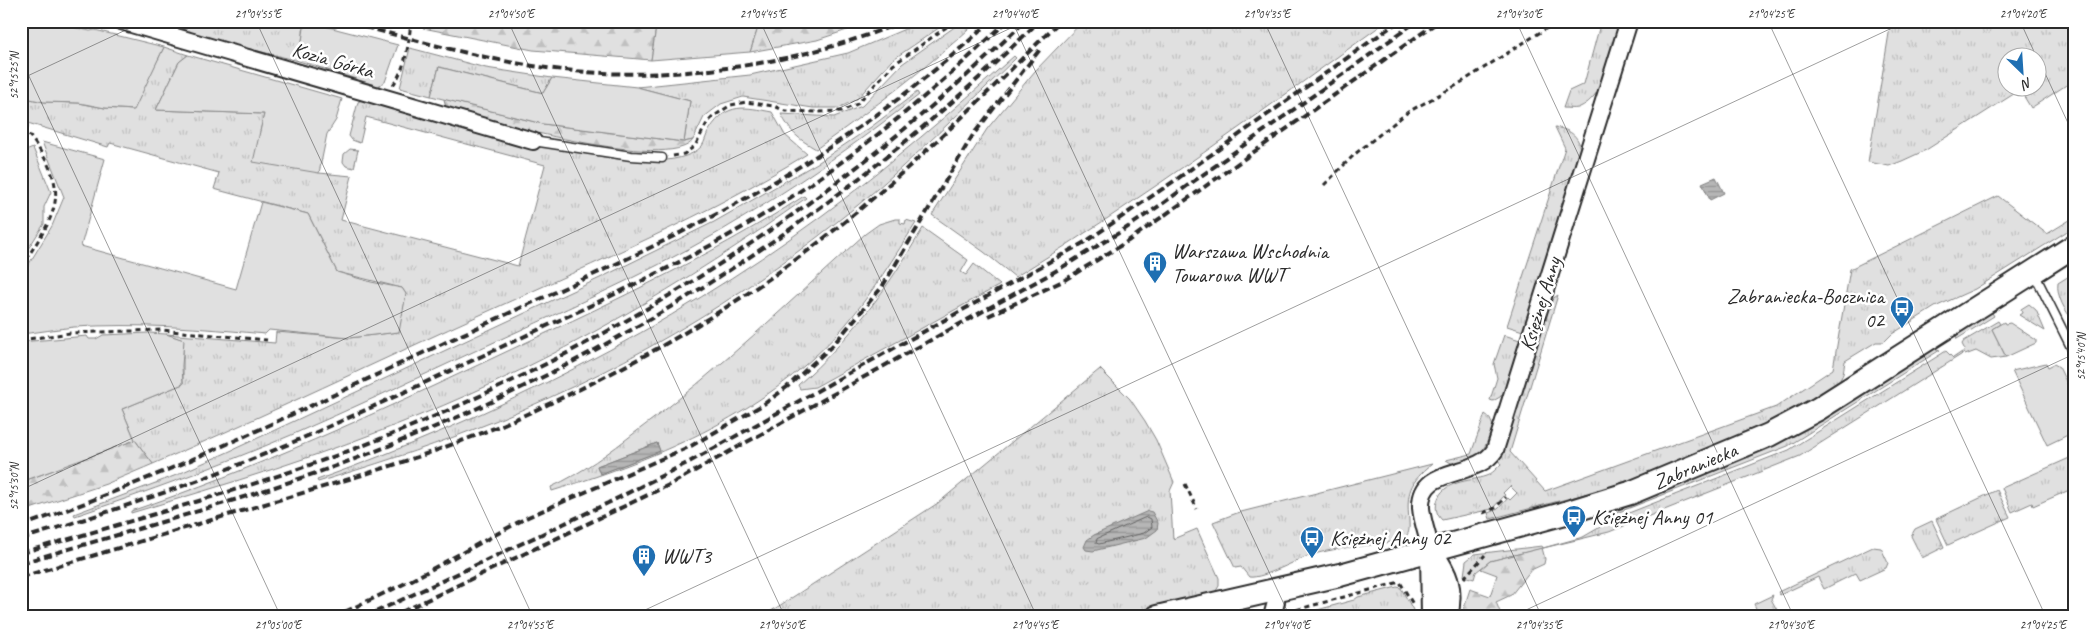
<svg xmlns="http://www.w3.org/2000/svg" width="2095" height="638" viewBox="0 0 2095 638" font-family="Caveat,sans-serif">
	<style>
		.grass { fill: url(#grass-tufts); stroke: #868686; fill-rule: evenodd }
		.forest { fill: url(#forest-firs); stroke: #868686 }
		.green { fill: #e0e0e0; stroke: #868686 }
		.water { fill: url(#water-rules); stroke: #7e7e7e }
		.lines { fill: none; stroke-linecap: round; stroke-linejoin: round }
		.shore { stroke: #636363; stroke-width: 1 }
		.service-casing { stroke: #2b2b2b; stroke-width: 11 }
		.minor-casing { stroke: #2b2b2b; stroke-width: 20 }
		.tertiary-casing { stroke: #2b2b2b; stroke-width: 24 }
		.secondary-casing { stroke: #2b2b2b; stroke-width: 26 }
		.path { stroke: #2b2b2b; stroke-width: 3; stroke-dasharray: 5 4; stroke-linecap: butt }
		.service { stroke: #fff; stroke-width: 8 }
		.minor { stroke: #fff; stroke-width: 16 }
		.tertiary { stroke: #fff; stroke-width: 20 }
		.secondary { stroke: #fff; stroke-width: 22 }
		.rail { stroke: #2b2b2b; stroke-width: 4; stroke-dasharray: 8 4; stroke-linecap: butt }
		.ticks { fill: none; stroke: #2b2b2b; stroke-width: 1; stroke-opacity: 0.45 }
		.labels { text-anchor: middle; stroke-width: 5; stroke-linejoin: round; paint-order: stroke }
		.street-label { font-size: 21px; fill: #2b2b2b; stroke: #fff }
		.poi-label { font-size: 21px; fill: #2b2b2b; stroke: #fff; text-anchor: start }
		.neatline { fill: none; stroke: #2b2b2b; stroke-width: 2 }
		.ticks-label { font-size: 12px; text-anchor: middle; fill: #2b2b2b }
	</style>
	<defs>
		<pattern id="grass-tufts" width="24" height="20" patternUnits="userSpaceOnUse" patternTransform="scale(1.25)"><rect width="24" height="20" fill="#e0e0e0"/><path d="M3 7l-1-3M5 7V3M7 7l1-3M15 17l-1-3M17 17v-4M19 17l1-3" fill="none" stroke="#c0c0c0"/></pattern>
		<pattern id="forest-firs" width="22" height="20" patternUnits="userSpaceOnUse" patternTransform="scale(1.25)"><rect width="22" height="20" fill="#e0e0e0"/><path d="M5 1l3.5 6h-7zM16 11l3.5 6h-7z" fill="#c0c0c0"/></pattern>
		<pattern id="water-rules" width="6" height="5" patternUnits="userSpaceOnUse" patternTransform="scale(1.25)"><rect width="6" height="5" fill="#b6b6b6"/><path d="M0 2.5h6" fill="none" stroke="#949494"/></pattern>
	</defs>
	<rect width="100%" height="100%" fill="#fff"/>
	<filter id="ink" filterUnits="userSpaceOnUse"><feTurbulence type="fractalNoise" baseFrequency=".02" numOctaves="2"/><feDisplacementMap in="SourceGraphic" scale="10" xChannelSelector="R" yChannelSelector="G"/><feConvolveMatrix kernelMatrix="1 2 1 2 8 2 1 2 1" color-interpolation-filters="sRGB"/></filter>
	<g filter="url(#ink)">
		<path class="grass" d="M156,21H305L299,61L164,28Z
			M924,21H949L892,60L857,99L839,108H813L743,97L721,104L704,117L693,140L684,142L690,101L637,87L750,75L848,53Z
			M963,21H978C927,68 872,109 816,149C797,138 791,133 781,114L834,117L862,106L902,64Z
			M1083,21H1387C1265,109 1144,199 1015,277L984,252L932,215L987,129L1035,71Z
			M1601,21H1620C1613,48 1608,96 1578,108C1574,109 1568,108 1563,108L1569,91L1584,84Z
			M1891,21H2074V80L2031,108L2020,90L1926,150L1902,161L1889,166L1868,162ZM2008,58H2038V88H2008Z
			M164,47L188,55L179,62L156,110L264,114L260,132L319,173L352,176L341,220L518,266L545,165L366,117L360,143L352,140L349,136L358,102L363,99C433,117 502,137 573,151C600,156 628,162 656,161C670,160 691,158 702,146C705,142 706,134 710,129C727,102 745,107 772,112L785,135L807,154C707,216 598,261 491,310C378,361 267,415 153,464L135,440L122,409L183,384V340L166,334L275,343L276,332L349,338L398,332L406,294L402,288L337,272L308,214L214,189L219,173L110,143L108,147L21,121V97L44,102L79,103L105,108L133,110Z
			M410,48L486,68L552,78L543,93L439,67L431,96L400,88Z
			M1014,56L1016,58C964,108 913,160 858,205C742,300 611,377 472,430C421,450 370,466 318,482L317,480C497,415 666,330 820,217C888,167 951,112 1014,56Z
			M917,92L919,95C855,145 789,191 719,232C641,277 557,313 475,351C413,380 351,409 289,436C218,466 147,492 75,516L74,514L174,476L228,452L600,278L714,222L819,162L871,127Z
			M1555,127C1569,130 1578,134 1581,150L1523,331L1507,326L1565,148Z
			M350,149L358,150L354,168L346,166L343,162L344,154Z
			M804,196L806,198C685,284 556,360 418,416C324,455 228,484 131,513V511C256,469 374,414 493,358C599,308 705,260 804,196Z
			M1998,196L2047,234L2073,218V224L2069,230L1975,289L1935,307L1892,334L1884,342H1876L1845,361L1843,374L1836,388L1794,413L1624,484L1490,519L1488,513L1498,509L1508,498L1510,500L1517,493L1510,486L1503,493L1505,495L1492,509L1442,520C1437,515 1435,509 1437,502C1442,480 1469,482 1486,476C1492,474 1497,468 1501,464L1498,460L1548,302L1558,295L1510,452L1545,491L1776,407L1833,369L1850,269Z
			M895,219H900V223L905,224L906,220L916,223C894,257 873,292 847,323C771,412 661,457 552,491L551,487C582,473 610,452 637,431C718,372 790,301 865,234L879,224ZM657,443L660,451L600,474L597,466Z
			M923,228L968,260L961,272L966,275L974,264L1000,285L815,387L800,389L798,385C853,336 886,291 923,228Z
			M2074,273V321C2065,312 2056,295 2058,283Z
			M2029,304L2036,310L2045,331L2019,315L2022,313L2021,309Z
			M1991,311L1994,316L1957,339L1956,335L1958,333Z
			M1998,321L2000,324L1992,329L2006,357L1991,359L1976,351L1965,355L1964,353L1800,456L1609,532L1490,561L1476,572L1474,579L1464,576L1466,561L1475,554L1542,546L1543,548L1583,537L1616,518L1789,450L1946,351L1953,358L1965,350L1962,344L1964,341Z
			M1504,335L1520,340L1504,392L1500,397L1493,401L1490,400L1497,378L1494,364Z
			M1934,348L1940,350L1788,446L1614,514L1613,510L1624,505Z
			M1100,369L1130,399L1145,421L1156,440L1174,482L1170,491L1173,539L1197,529L1219,578V586L1214,594L1114,617H762L938,503Z
			M1485,414L1489,417L1493,426C1483,454 1482,457 1453,464L1446,460L1471,454Z
			M2074,456V479L2071,480L2074,488L2033,506L2032,503L2012,512L2002,488Z
			M1432,464C1410,482 1406,492 1409,520C1409,525 1410,531 1407,535C1401,543 1380,543 1370,545C1351,547 1333,549 1314,554C1297,559 1264,579 1249,577L1241,567L1235,568L1213,522L1237,513Z
			M1997,490L2010,517L1948,545L1936,519Z
			M1932,521L1944,547L1922,558L1911,536L1915,529Z
			M1873,547L1881,548L1888,563L1886,568L1860,580L1856,573L1824,589L1818,577L1780,595L1778,592Z
			M1397,587L1401,588L1413,610L1411,617H1282L1295,616L1354,600L1358,597Z
			M1773,595L1771,599L1777,610L1760,617L1754,604Z"/>
		<path class="forest" d="M425,21H657L651,60L533,50L423,28Z
			M760,21H874L817,40L750,52Z
			M444,99L543,124L684,142L693,140C672,173 481,120 446,108Z
			M135,440L153,464L106,484L21,512V482Z
			M1542,548L1545,559L1544,564L1531,570L1511,595L1496,602L1502,617H1461L1470,589L1490,596L1497,575L1481,569L1490,561Z"/>
		<path class="green" d="M21,21H45L90,31L95,30L164,47L134,110L105,108L79,103L44,102L21,97Z
			M305,21L398,45L385,82L378,86L299,61Z
			M657,21H760L750,52L651,60Z
			M188,55L342,99L336,120L327,134L319,173L253,162L264,114L156,110L179,62Z
			M439,67L543,93L552,78L637,87L690,101L684,142L543,124L431,96Z
			M42,142L105,159L81,246L236,289L261,202L308,214L337,272L371,282L402,288L406,294L399,332L349,338L269,330L265,334C202,328 138,323 74,327C57,329 39,332 21,334V277L52,226L64,197Z
			M33,148L51,192L44,207V224L21,260V153Z
			M2004,322L2005,324L2010,323L2036,340V343L2006,357L1992,329Z
			M149,333L166,334L184,340L182,366L183,384L122,409L135,440L21,482V342L87,336L89,339H96L103,335Z
			M2046,363L2048,367L2054,364L2059,367L2073,396L2070,403L2074,417V432L2047,445L2012,371Z"/>
		<path class="water" d="M1716,177L1724,193L1710,200L1702,183Z
			M657,443L660,451L600,474L597,466Z
			M1148,511L1152,512L1158,523L1157,530L1146,538L1093,551L1086,550L1084,547L1087,540L1094,535Z"/>
		<g class="lines">
			<path class="shore" d="M1147,517L1151,519L1152,527L1144,533L1099,544L1096,543L1097,539Z"/>
			<g class="service-casing">
				<path id="service" d="M21,126H23
					M533,141L631,156L662,158
					M2034,273L2074,353"/>
			</g>
			<g class="minor-casing">
				<path id="minor" d="M121,21L533,141
					M1431,550C1428,537 1422,521 1421,508C1419,464 1476,480 1495,450L1629,21
					M1272,617L1276,602L1275,590"/>
			</g>
			<g class="tertiary-casing">
				<path id="tertiary" d="M1431,550C1447,574 1454,587 1447,617
					M1431,550L1432,617"/>
			</g>
			<g class="secondary-casing">
				<path id="secondary" d="M1157,617L1340,575L1562,514L1630,493L1769,435L1818,409L2074,246"/>
			</g>
			<path class="path" d="M393,85C406,68 409,42 411,21
				M673,156L684,154L695,146L707,123L714,116L731,105L746,102L774,106L785,111L817,112L842,111L857,104L893,65L955,21
				M1324,185L1355,154L1408,112L1457,85L1558,21
				M21,267C57,212 73,193 29,135
				M21,340L70,333L161,330L267,340
				M1185,484L1197,509
				M1483,513L1495,508L1506,497
				M1464,578L1485,555
				M1288,612L1400,582L1414,606"/>
			<use href="#service" class="service"/>
			<use href="#minor" class="minor"/>
			<use href="#tertiary" class="tertiary"/>
			<use href="#secondary" class="secondary"/>
			<path class="rail" d="M342,21C405,37 469,56 533,66C657,85 789,69 904,21
				M988,316L1063,281L1128,241L1439,21
				M21,526C166,477 303,409 442,344C551,293 664,246 769,185C849,138 923,84 991,21
				M21,539C93,517 165,494 235,466C319,433 400,394 482,356C582,309 685,265 779,205C861,152 936,90 1007,21
				M21,553C147,516 274,482 395,433C630,337 843,198 1025,21
				M21,563C147,526 274,492 396,443C636,347 855,203 1039,21
				M21,577C106,552 191,526 275,501C358,477 441,452 520,417C597,383 672,343 742,297C863,218 958,122 1060,21
				M334,617L408,582L528,517L691,446L764,404L787,387L833,345L882,287L973,135L1041,48
				M365,617L608,503L691,461L1085,242L1177,179L1399,21
				M391,617L671,484L1061,268L1122,231L1162,204L1417,21"/>
		</g>
	</g>
	<path class="ticks" d="M256,21L533,617M508,21L785,617M760,21L1037,617M1012,21L1290,617M1264,21L1542,617M1516,21L1794,617M1768,21L2046,617M2020,21L2037,58M2038,58L2074,136M21,59L281,617M21,79L145,21M21,490L1026,21M21,600L29,617M630,617L1907,21M1511,617L2074,354"/>
	<defs>
		<g id="building-pin" transform="scale(1.25)"><path d="M0 17L-7.5 6A9.5 9.5 0 1 1 7.5 6Z" fill="#1f6fb2" stroke="#fff"/><path d="M-4-6H4V6H1V3H-1V6H-4ZM-2.5-4.3h1.7v1.8h-1.7ZM.8-4.3h1.7v1.8H.8ZM-2.5-1h1.7V.8h-1.7ZM.8-1h1.7V.8H.8Z" fill="#fff"/></g>
		<g id="bus-pin" transform="scale(1.25)"><path d="M0 17L-7.5 6A9.5 9.5 0 1 1 7.5 6Z" fill="#1f6fb2" stroke="#fff"/><path d="M-5-6H5V4H4V6H2V4H-2V6H-4V4H-5ZM-3.5-4V0h7V-4ZM-3.5 1.2v1.5H-2V1.2ZM2 1.2v1.5H3.5V1.2Z" fill="#fff"/></g>
	</defs>
	<g fill-rule="evenodd">
		<use href="#building-pin" x="1155" y="263"/>
		<use href="#bus-pin" x="1902" y="308"/>
		<use href="#bus-pin" x="1574" y="517"/>
		<use href="#bus-pin" x="1312" y="538"/>
		<use href="#building-pin" x="644" y="556"/>
	</g>
	<g class="labels">
		<g class="street-label">
			<text transform="translate(333 60) rotate(16)" y="7">Kozia Górka</text>
			<text transform="translate(1540 304) rotate(-73)" y="7">Księżnej Anny</text>
			<text transform="translate(1695 466) rotate(-23)" y="7">Zabraniecka</text>
		</g>
		<g class="poi-label">
			<text x="1172" y="258">Warszawa Wschodnia<tspan x="1172" dy="24">Towarowa WWT</tspan></text>
			<text x="1884" y="303" text-anchor="end">Zabraniecka-Bocznica<tspan x="1884" dy="24">02</tspan></text>
			<text x="1592" y="524">Księżnej Anny 01</text>
			<text x="1330" y="545">Księżnej Anny 02</text>
			<text x="662" y="563">WWT3</text>
		</g>
	</g>
	<rect width="2095" height="638" fill="none" stroke="#fff" stroke-width="55"/>
	<g transform="translate(2022 72) rotate(155)"><circle r="24" fill="#ffffff" stroke="#aaaaaa"/>
	<path d="M0-4L9 19L0 12L-9 19Z" fill="#1f6fb2"/>
	<text y="-8" font-size="14" font-weight="bold" text-anchor="middle" fill="#2b2b2b">N</text>
	</g>
	<rect x="28" y="28" width="2040" height="582" class="neatline"/>
	<g class="ticks-label">
		<text x="258" y="18">21°04'55"E</text>
		<text x="511" y="18">21°04'50"E</text>
		<text x="763" y="18">21°04'45"E</text>
		<text x="1015" y="18">21°04'40"E</text>
		<text x="1267" y="18">21°04'35"E</text>
		<text x="1519" y="18">21°04'30"E</text>
		<text x="1771" y="18">21°04'25"E</text>
		<text x="2023" y="18">21°04'20"E</text>
		<text transform="translate(14 76) rotate(-90)" y="4">52°15'25"N</text>
		<text transform="translate(2081 357) rotate(-90)" y="4">52°15'40"N</text>
		<text transform="translate(14 487) rotate(-90)" y="4">52°15'30"N</text>
		<text x="278" y="629">21°05'00"E</text>
		<text x="530" y="629">21°04'55"E</text>
		<text x="782" y="629">21°04'50"E</text>
		<text x="1035" y="629">21°04'45"E</text>
		<text x="1287" y="629">21°04'40"E</text>
		<text x="1539" y="629">21°04'35"E</text>
		<text x="1791" y="629">21°04'30"E</text>
		<text x="2043" y="629">21°04'25"E</text>
	</g>
</svg>
